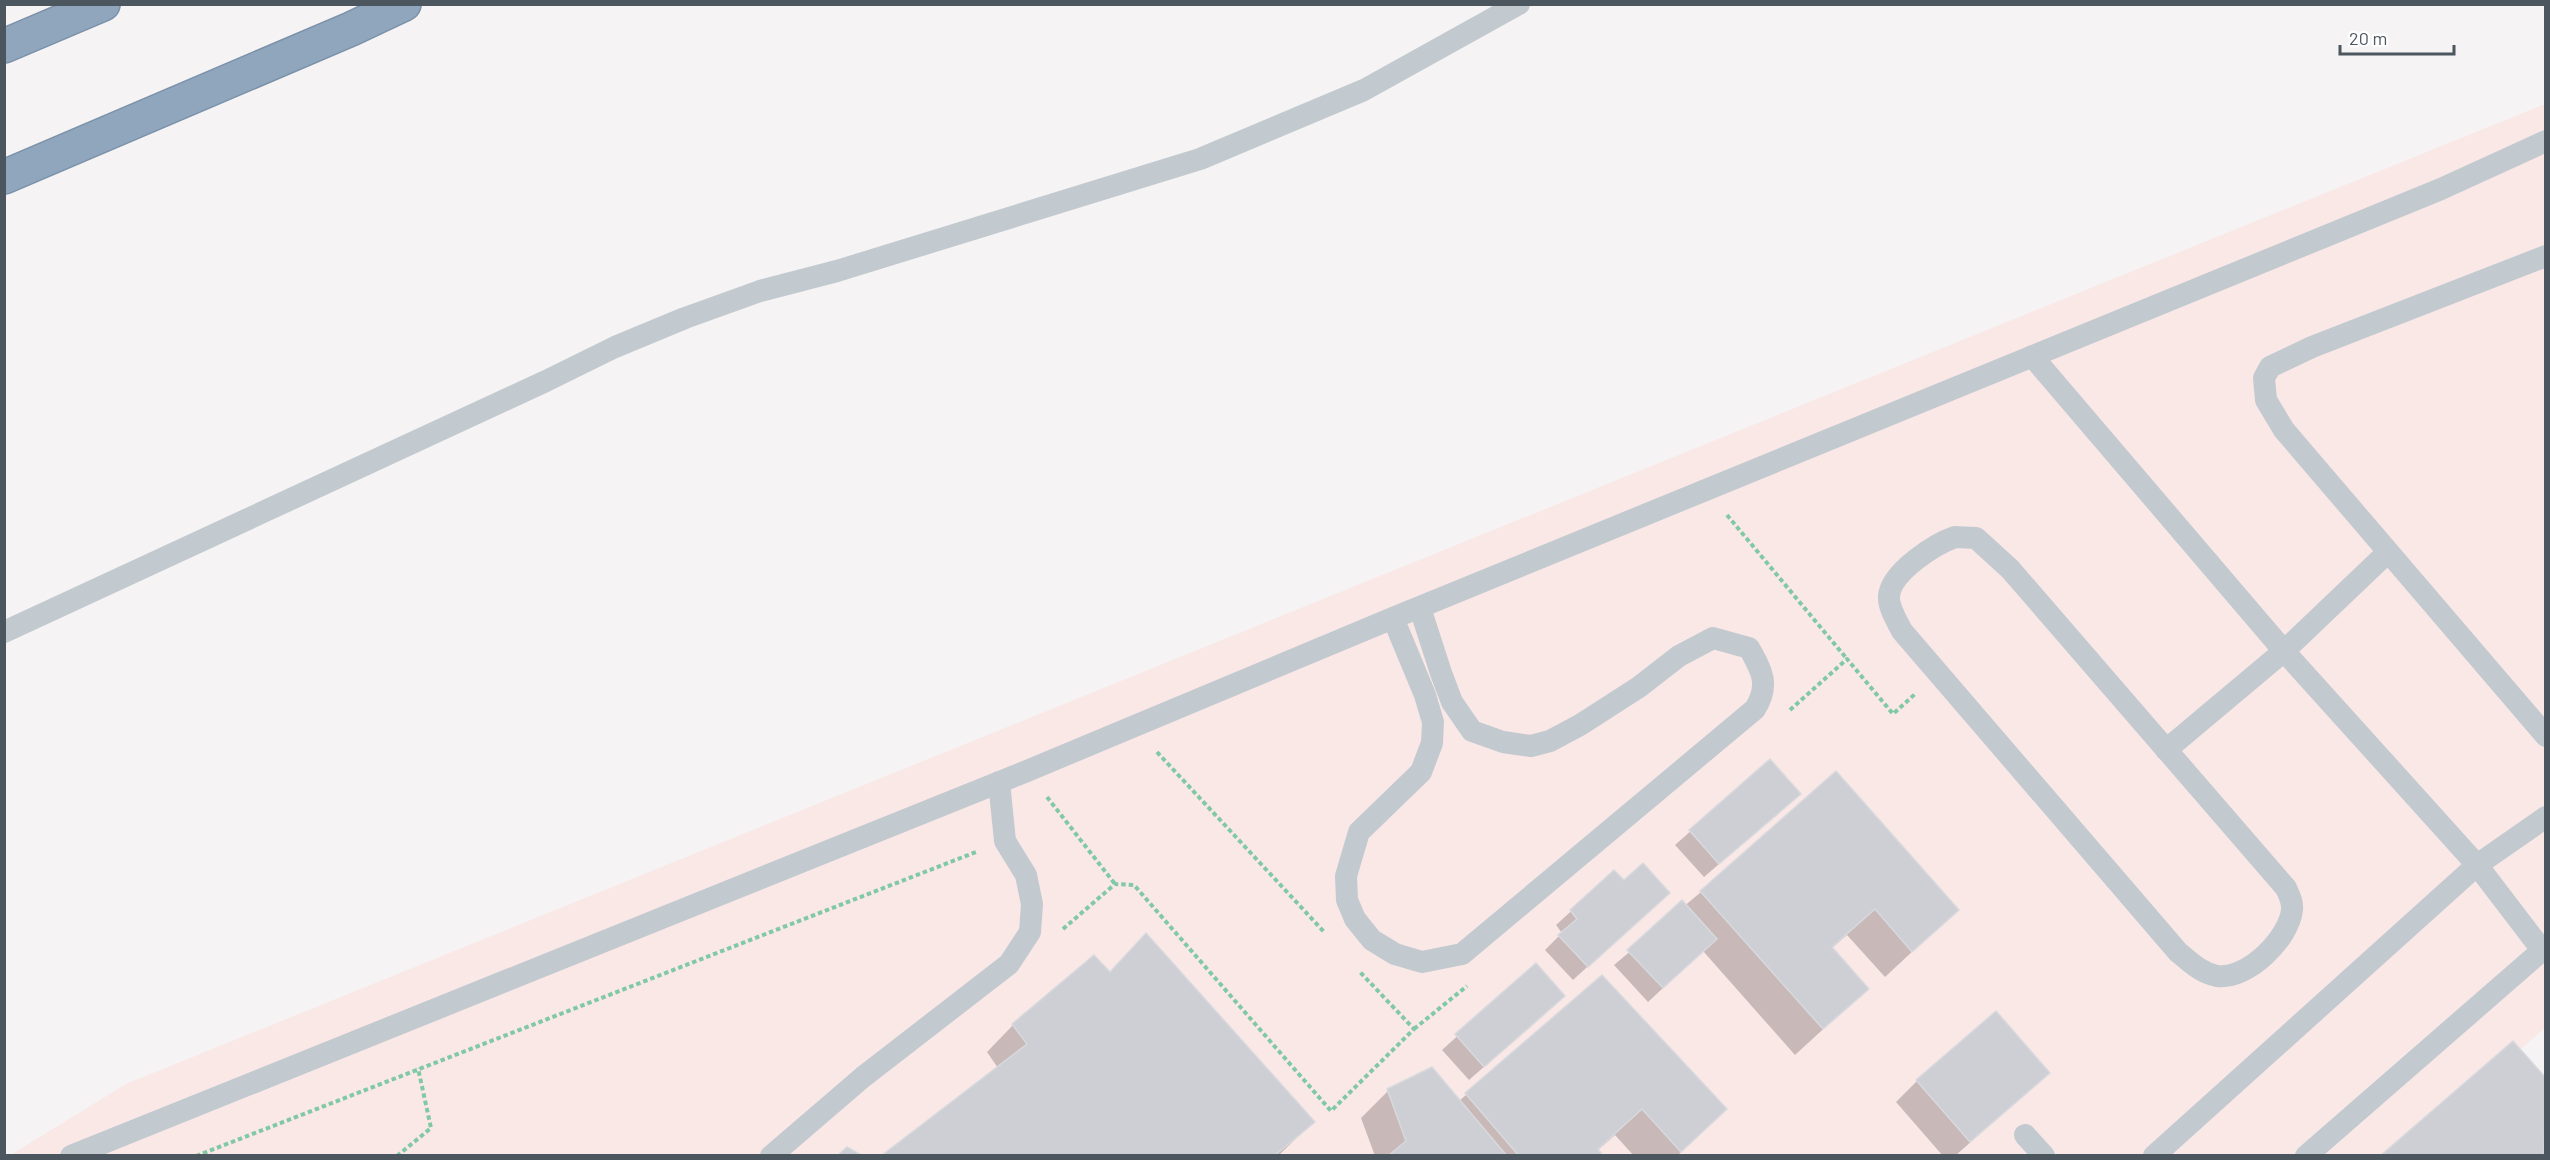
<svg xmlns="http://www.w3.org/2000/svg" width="2550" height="1160" viewBox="0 0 2550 1160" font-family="Barlow,sans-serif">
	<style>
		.medical { fill: #fae8e7 }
		.shadow { fill: #0003 }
		.building { fill: #cdcfd4; stroke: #d7d9dd; stroke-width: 1.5 }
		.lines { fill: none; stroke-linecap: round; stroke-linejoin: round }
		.highway-casing { stroke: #7a91a9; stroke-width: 36 }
		.path { stroke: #80c9a4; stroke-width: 4; stroke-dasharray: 4.5 3; stroke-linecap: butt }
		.lane { stroke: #c2cad0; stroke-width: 22 }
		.highway { stroke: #8fa6bd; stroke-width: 33 }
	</style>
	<rect width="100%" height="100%" fill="#f5f3f3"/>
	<path class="medical" d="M2545,104V1028L2398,1155L9,1156L126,1084Z"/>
	<path class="shadow" d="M1770,761L1784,808L1704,877L1675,845Z
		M1614,872L1624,882L1668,893L1573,980L1545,950L1562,933L1556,925Z
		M1701,892L1957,910L1885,977L1847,935L1831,949L1867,989L1795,1055L1703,951L1648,1002L1614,965Z
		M1536,965L1549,1010L1469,1080L1442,1050Z
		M1109,973L1313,1122L1278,1156H884L998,1068L987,1052L1013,1025Z
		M1602,977L1725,1109L1677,1156H1634L1615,1135L1597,1151L1601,1156H1375L1361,1118L1388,1091L1459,1101Z
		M2048,1073L1955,1156H1943L1896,1102L1917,1081Z
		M2546,1081V1156H2382Z"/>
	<path class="building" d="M1770,759L1801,794L1719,864L1689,830Z
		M1836,771L1959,910L1912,952L1875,909L1832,947L1869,989L1823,1029L1700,891Z
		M1643,863L1670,893L1588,967L1558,935L1577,919L1570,910L1614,870L1624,880Z
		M1682,900L1717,939L1663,988L1627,950Z
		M1146,933L1315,1122L1274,1156H881L1027,1044L1012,1024L1094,955L1110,972Z
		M1536,963L1565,996L1484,1067L1455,1034Z
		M1602,975L1727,1109L1681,1152L1642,1109L1598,1149L1603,1156H1519L1465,1093Z
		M1996,1011L2050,1073L1970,1142L1916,1080Z
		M2513,1041L2546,1078L2544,1156H2380Z
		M1432,1067L1507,1156H1388L1406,1141L1387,1089Z
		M847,1147L863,1156H837Z"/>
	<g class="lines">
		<g class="highway-casing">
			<path id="highway" d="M4,46L103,4
				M4,177L351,29L404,4"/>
		</g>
		<path class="path" d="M1727,515L1847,659
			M1790,710L1847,659L1893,714L1915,694
			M1157,752L1325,933
			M1047,797L1115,884
			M1063,929L1115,884L1134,885L1331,1111L1414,1029L1360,972
			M1414,1029L1467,986
			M196,1156L976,852
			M397,1156L431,1128L418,1068"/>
		<path class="lane" d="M2546,256L2312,347L2270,367L2264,378L2266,400L2284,430L2546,736
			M2032,356L2284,651L2477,865L2542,950
			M1955,537L1976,538L2010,569L2286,888C2289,895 2293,902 2292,910C2289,938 2248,980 2217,976C2201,973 2190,962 2178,952L1902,631C1897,621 1888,607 1889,596C1891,572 1935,544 1955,537Z
			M1393,618L1425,695L1433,722L1432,743L1421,772L1359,832L1346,876L1347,900L1355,919L1372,940L1395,954L1422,962L1462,954L1755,709C1770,685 1762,671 1749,648L1713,638L1679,656L1639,687L1580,725L1550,741L1531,746L1503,742L1472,731L1452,702L1441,673L1420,608
			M4,632L546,381L615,347L685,318L760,291L837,271L1200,159L1364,90L1519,4
			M2166,750L2284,651L2388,552
			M2025,1135L2044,1156
			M71,1156L1027,771L1393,618L2441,189L2546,141
			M771,1156L863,1077L1009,964L1030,932L1032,904L1026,875L1005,841L999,782
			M2154,1156L2477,865L2546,817
			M2306,1156L2546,947"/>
		<use href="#highway" class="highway"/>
	</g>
	<rect width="2550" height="1160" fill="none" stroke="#4b565f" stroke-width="12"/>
	<path d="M2340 45v9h114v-9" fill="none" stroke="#4b565f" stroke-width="3"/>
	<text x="2349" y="45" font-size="18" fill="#4b565f" stroke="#ffffff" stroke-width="4.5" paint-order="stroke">20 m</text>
</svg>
